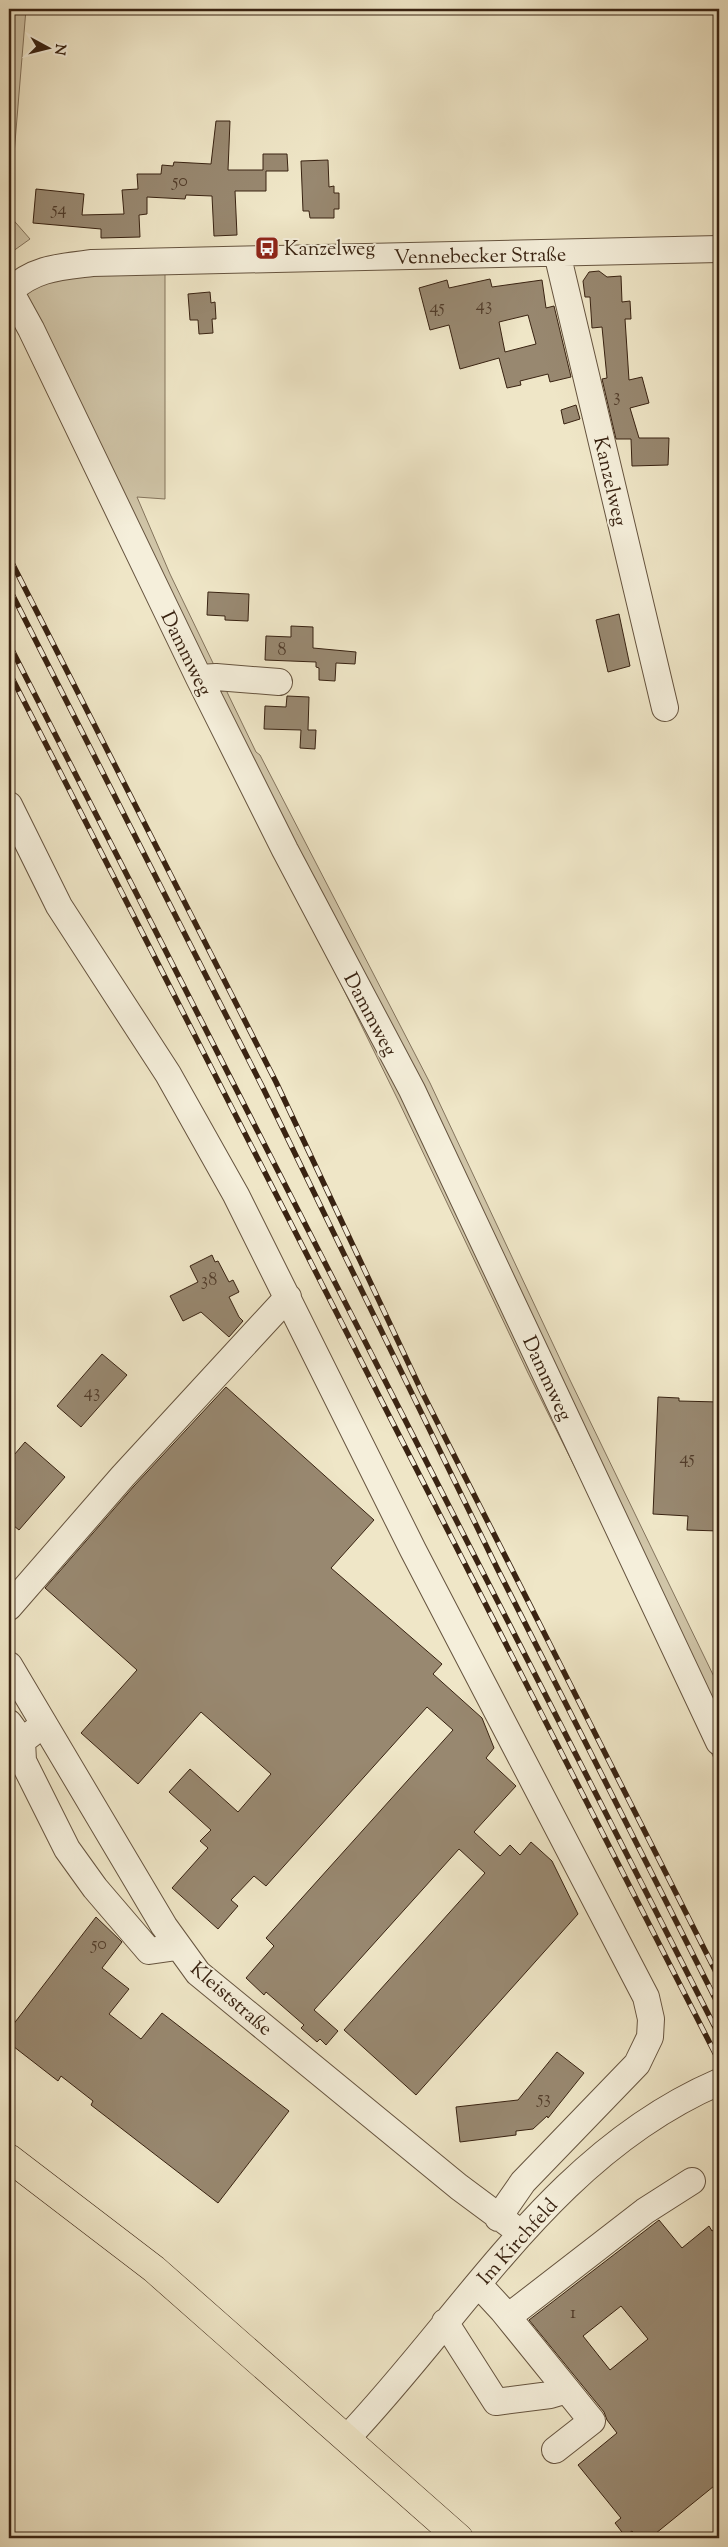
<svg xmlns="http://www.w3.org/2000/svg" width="728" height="2547" viewBox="0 0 728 2547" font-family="'Sorts Mill Goudy',serif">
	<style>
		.green { fill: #d0c5a8; stroke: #84745d }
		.building { fill: #988870; stroke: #392312; fill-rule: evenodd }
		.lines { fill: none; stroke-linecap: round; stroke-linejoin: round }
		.minor-casing { stroke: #66543f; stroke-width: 28 }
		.major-casing { stroke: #392312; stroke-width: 29 }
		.minor { stroke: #f5efdb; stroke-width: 26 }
		.major { stroke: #efe6c7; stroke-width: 28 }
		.rail-casing { stroke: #392312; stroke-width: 5.5 }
		.rail { stroke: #f5efdb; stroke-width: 4; stroke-dasharray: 11; stroke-linecap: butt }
		.labels { text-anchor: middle; stroke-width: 4; stroke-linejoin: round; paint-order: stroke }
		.number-label { font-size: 18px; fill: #513c2a }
		.poi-label { font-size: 20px; fill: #392312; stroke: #f5efdb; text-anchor: start }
		.street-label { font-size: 20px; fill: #392312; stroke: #f5efdb }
	</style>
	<rect width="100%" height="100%" fill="#efe6c7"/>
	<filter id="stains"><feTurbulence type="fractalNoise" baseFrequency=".004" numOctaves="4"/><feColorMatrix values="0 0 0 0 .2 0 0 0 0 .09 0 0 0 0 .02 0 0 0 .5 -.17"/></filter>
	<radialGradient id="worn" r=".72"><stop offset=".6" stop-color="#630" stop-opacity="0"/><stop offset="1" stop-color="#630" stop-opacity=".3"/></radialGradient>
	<path class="green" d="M9,9H26L9,215L30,239L9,254Z
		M9,271L62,274H165V499L137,497L170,574L256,752L260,755L430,1083L569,1378L719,1687V1769L630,1578L528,1373L399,1102L9,309Z"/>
	<path class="building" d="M216,121H230L228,170H263V154H287L288,171H266V191H235L237,235L214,236L212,196L186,195L185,199L147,197V214L139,215L140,237L101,238V229L33,223L36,189L84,194L82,215L124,214L122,190L138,189L137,174H161L162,165L173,166L174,162L211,164Z
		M328,160L329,187L334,186V193H339V209H334V218H310L309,211H303L301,161Z
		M599,271L607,277L621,276L622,302L630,301L631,319H625L629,380L642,377L649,403L630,408L639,438H669L668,465L632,466L631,439H616L602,379L607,378L602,327L592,328L590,297H585L583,281L589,272Z
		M490,279L492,287L542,280L546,308L554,306L571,377L550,382L548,374L520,381L521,385L507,388L499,358L460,369L449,325L430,330L419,288L447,280L449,288ZM528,315L536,344L505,352L499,322Z
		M210,292L211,303L215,302L216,319H212L213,333L199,334L198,320H190L188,294Z
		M576,405L580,419L564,424L561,410Z
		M208,592L249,594L248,621L225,620V616L207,615Z
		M619,614L630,666L608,672L596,620Z
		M291,626L313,627V648L356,652L355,664L336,663L335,681L319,680V668L316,667V662L265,660L266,636L291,637Z
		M287,696L309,697L308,730H316L315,749L300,748L301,730L264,729L265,706L286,707Z
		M212,1255L215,1262L218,1261L229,1282L233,1280L239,1292L229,1297L239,1317L243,1321L229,1337L201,1312L183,1321L170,1296L198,1282L190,1266Z
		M102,1354L127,1375L81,1427L57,1406Z
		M226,1387L374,1520L331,1568L442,1664L433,1674L482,1718L494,1748L486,1758L516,1786L474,1832L500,1856L510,1845L520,1855L531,1842L552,1861L578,1914L416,2095L344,2030L485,1873L459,1849L314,2010L338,2031L326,2045L320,2039L317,2042L301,2028L304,2025L266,1992L264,1995L246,1978L274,1946L266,1938L453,1730L427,1707L266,1886L254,1876L231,1900L238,1906L218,1929L172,1888L208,1848L200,1841L211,1830L169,1792L190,1769L238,1812L271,1774L201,1712L138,1784L81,1733L137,1670L45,1588L134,1486Z
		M658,1397L679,1398V1401L719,1402V1531L687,1530L688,1516L653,1514Z
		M25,1442L65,1477L19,1530L9,1522V1461Z
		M96,1917L122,1942L102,1968L129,1989L109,2014L141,2039L162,2013L289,2111L218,2203L91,2105L93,2101L61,2076L58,2081L9,2043V2030Z
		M557,2052L584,2073L548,2118L547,2116L533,2129L516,2131V2135L460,2142L456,2107L518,2100Z
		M659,2220L682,2248L709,2226L712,2231L719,2226V2482L650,2538H638L632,2531L625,2536L615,2523L621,2518L578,2465L617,2433L607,2420L604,2412L529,2320ZM621,2306L648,2339L610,2370L583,2336Z"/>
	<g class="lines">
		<g class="minor-casing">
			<path id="minor" d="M557,253L665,708
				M9,289L31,329L199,678L285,850L412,1090L719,1742
				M10,291C34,268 60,267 92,263L719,249
				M199,678L216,677L279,682
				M9,805L59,906L168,1074L236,1195L413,1550L646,1997L651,2019L650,2037L637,2064L523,2182L498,2218
				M9,1607L123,1476L288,1297
				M9,1665L164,1926L198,1973L459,2187L521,2233
				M9,1723L22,1741L11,1755
				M44,1724L22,1741L23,1761L67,1849L95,1888L149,1951L177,1947
				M478,2284L503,2311L592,2421L555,2450
				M508,2317L645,2211L692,2181
				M445,2322L496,2402L550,2395L567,2390
				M347,2438C466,2313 554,2153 719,2082"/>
		</g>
		<g class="major-casing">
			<path id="major" d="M9,2158L154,2269L459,2538"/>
		</g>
		<use href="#minor" class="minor"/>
		<use href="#major" class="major"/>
		<g class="rail-casing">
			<path id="rail" d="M9,557L276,1082L422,1392L719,1978
				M9,588L263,1088L497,1568L719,2006
				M9,644L719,2035
				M9,672L719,2061"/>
		</g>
		<use href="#rail" class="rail"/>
	</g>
	<defs>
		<g id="bus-square" transform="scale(1.25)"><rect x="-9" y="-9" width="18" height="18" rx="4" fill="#8f2418" stroke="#f5efdb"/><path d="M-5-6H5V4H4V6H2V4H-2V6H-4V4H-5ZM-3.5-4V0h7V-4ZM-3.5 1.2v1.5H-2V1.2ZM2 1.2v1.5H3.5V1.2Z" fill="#fff"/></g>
	</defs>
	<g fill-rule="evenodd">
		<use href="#bus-square" x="267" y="248"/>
	</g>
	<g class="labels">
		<g class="number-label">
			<text x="180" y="186">50</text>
			<text x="59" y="214">54</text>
			<text x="484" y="310">43</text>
			<text x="437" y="312">45</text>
			<text x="617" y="401">3</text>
			<text x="282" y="655">8</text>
			<text x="209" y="1285">38</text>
			<text x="92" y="1397">43</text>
			<text x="687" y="1463">45</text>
			<text x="99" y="1949">50</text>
			<text x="544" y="2103">53</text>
			<text x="573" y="2318">1</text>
		</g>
		<g class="poi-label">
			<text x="284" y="255">Kanzelweg</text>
		</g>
		<g class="street-label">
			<text transform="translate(480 255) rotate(-1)" y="7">Vennebecker Straße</text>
			<text transform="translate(611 481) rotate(77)" y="7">Kanzelweg</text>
			<text transform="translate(187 653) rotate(64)" y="7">Dammweg</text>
			<text transform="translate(371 1014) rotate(62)" y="7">Dammweg</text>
			<text transform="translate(548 1378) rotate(65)" y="7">Dammweg</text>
			<text transform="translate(232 1998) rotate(41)" y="7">Kleiststraße</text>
			<text transform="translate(517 2241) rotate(-48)" y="7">Im Kirchfeld</text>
		</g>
	</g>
	<rect width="728" height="2547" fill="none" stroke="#efe6c7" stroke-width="30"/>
	<rect x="10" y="10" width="708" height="2527" fill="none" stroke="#392312" stroke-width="2.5"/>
	<rect x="15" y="15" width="698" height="2517" fill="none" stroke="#392312"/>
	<g transform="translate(48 48) rotate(97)" stroke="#f5efdb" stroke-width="4" paint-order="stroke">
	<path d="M0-4L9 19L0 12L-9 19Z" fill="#392312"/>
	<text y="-8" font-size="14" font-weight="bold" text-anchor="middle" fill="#392312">N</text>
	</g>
	<rect width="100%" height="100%" filter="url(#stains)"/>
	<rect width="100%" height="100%" fill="url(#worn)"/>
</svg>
